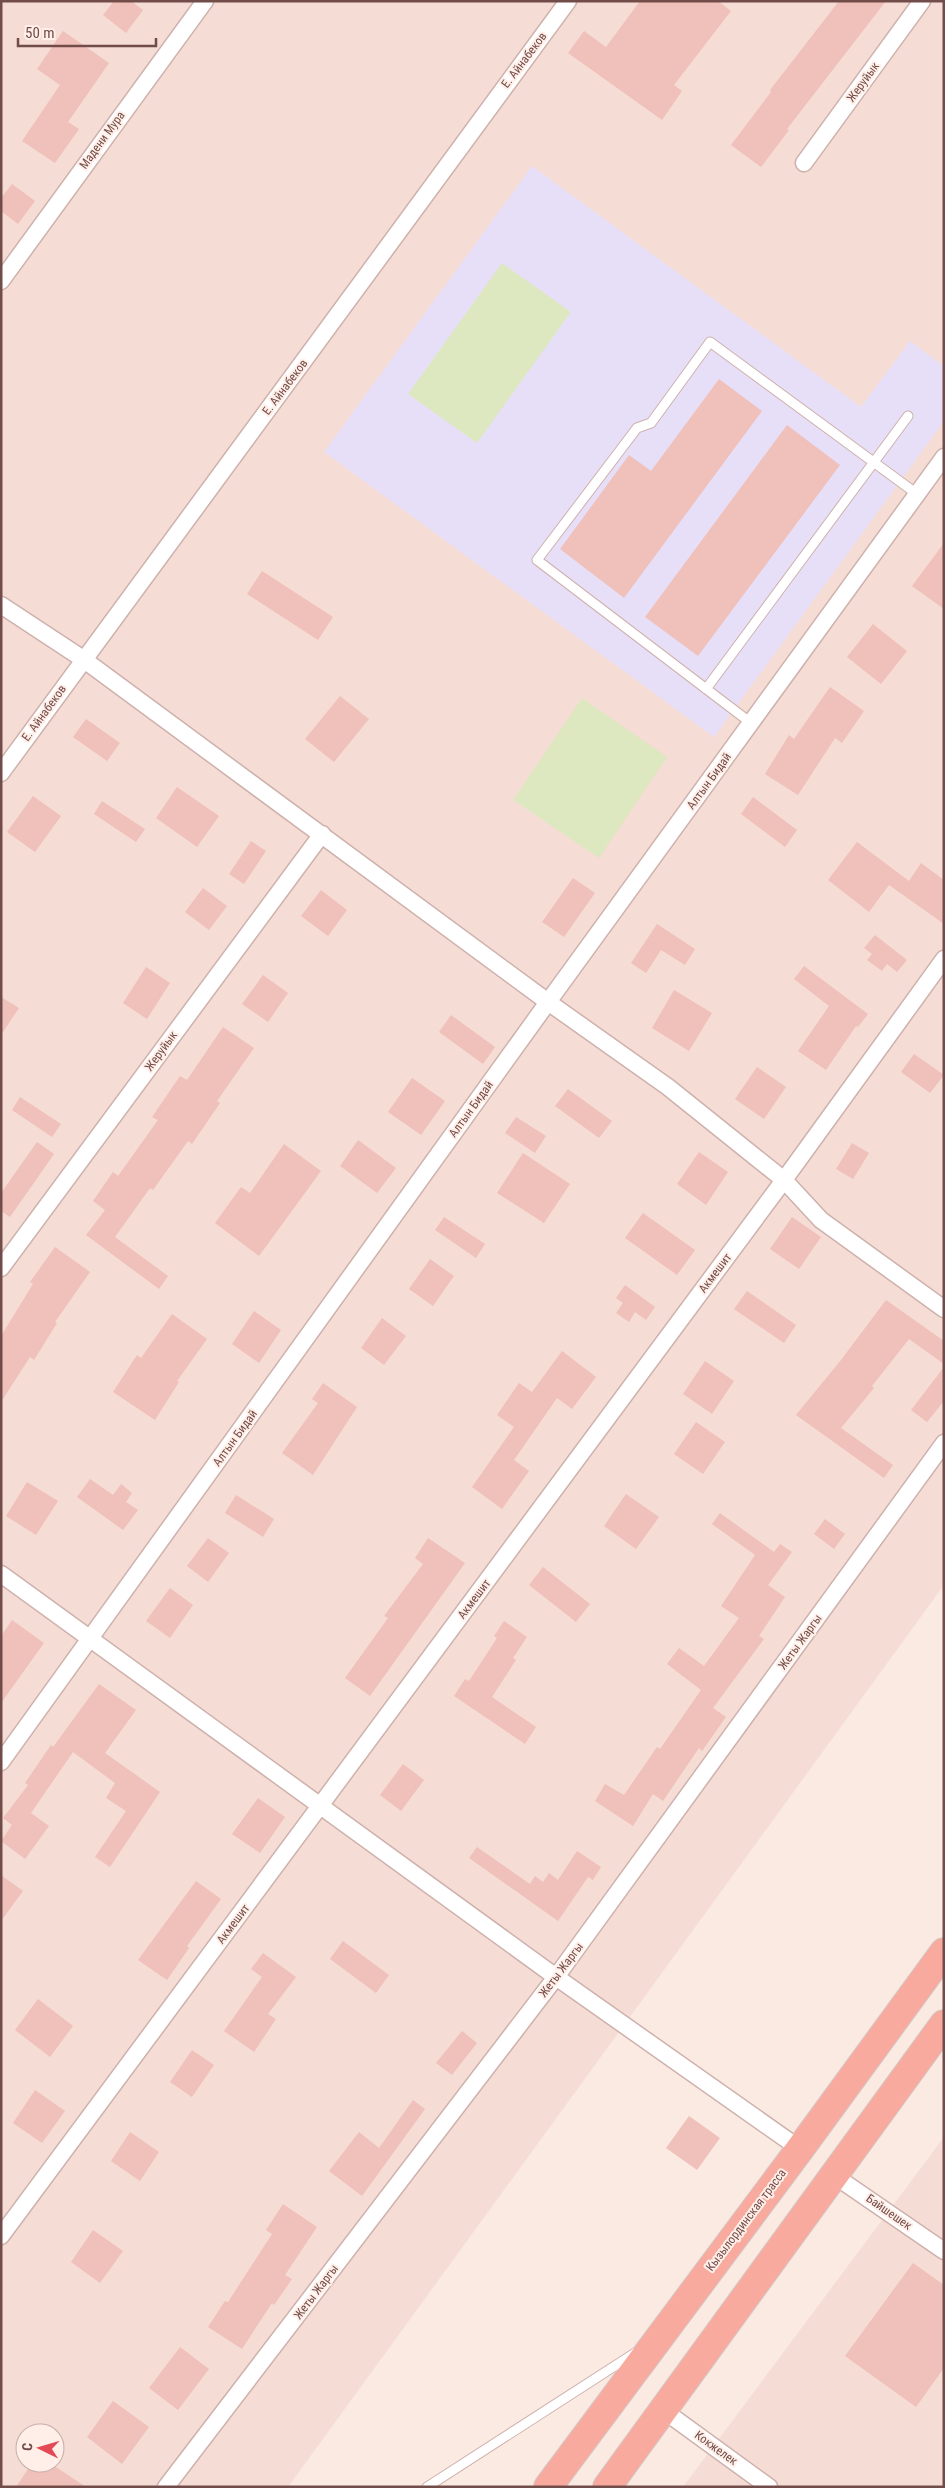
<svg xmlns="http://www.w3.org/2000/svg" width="945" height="2488" viewBox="0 0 945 2488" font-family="'Roboto Condensed',sans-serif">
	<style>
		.residential { fill: #f5dcd4; fill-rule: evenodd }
		.education { fill: #e7dff8 }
		.green { fill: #dde8c1 }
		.building { fill: #f0c0ba }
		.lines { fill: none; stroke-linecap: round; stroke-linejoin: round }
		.service-casing { stroke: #ceb1ac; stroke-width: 11 }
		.minor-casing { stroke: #ceb1ac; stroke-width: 19 }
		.trunk-casing { stroke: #d5c9c8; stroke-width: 30 }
		.service { stroke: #fff; stroke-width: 9 }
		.minor { stroke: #fff; stroke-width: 16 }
		.trunk { stroke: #f7aa9d; stroke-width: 28 }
		.labels { text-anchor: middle; stroke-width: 4; stroke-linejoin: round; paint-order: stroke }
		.street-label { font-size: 12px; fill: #724c49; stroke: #ffefe8 }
	</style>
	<rect width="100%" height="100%" fill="#fbeae2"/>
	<path class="residential" d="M1,1H944V1585L288,2487H1ZM25,2433H55V2463H25Z
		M944,2137V2487H683Z"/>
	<path class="education" d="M532,166L861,407L910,341L944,366V421L714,737L324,452Z"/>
	<path class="green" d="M502,263L571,312L477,443L408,394Z
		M582,698L667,757L599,858L513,800Z"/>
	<path class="building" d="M114,1H131L143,10L126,33L103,15Z
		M640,1H718L731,11L674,85L682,91L662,120L568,53L584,31L606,47Z
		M839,1H886L787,129L789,130L761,167L731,145L771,92L770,90Z
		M63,31L109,63L68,122L79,129L55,163L22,141L60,85L37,69Z
		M12,184L35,201L18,224L1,211V198Z
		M719,379L762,411L624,598L560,549L629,455L651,471Z
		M787,425L840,465L698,656L645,617Z
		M944,543V609L912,586Z
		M262,571L333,617L318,640L247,594Z
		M873,624L907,651L881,684L847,657Z
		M830,687L864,711L842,743L835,738L798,795L765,774L789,735L794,739Z
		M340,696L369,719L334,762L305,739Z
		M86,719L120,743L107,761L73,737Z
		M177,787L219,816L197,847L156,818Z
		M33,796L61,816L35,852L7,832Z
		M753,797L797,830L785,847L741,814Z
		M102,801L145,829L136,842L94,814Z
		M251,841L266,851L244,884L229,874Z
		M857,842L909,881L921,863L944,880V924L889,885L869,912L828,880Z
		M573,878L595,893L564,937L542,922Z
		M203,888L227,906L209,930L185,912Z
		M321,890L347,910L328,936L301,916Z
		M657,924L695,949L685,965L661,950L646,973L631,963Z
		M875,935L907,960L897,972L887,964L882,971L867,960L872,954L864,948Z
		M804,966L868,1014L858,1027L856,1026L826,1070L798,1051L829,1006L794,979Z
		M146,967L170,983L147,1019L123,1003Z
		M263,975L288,993L268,1022L242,1004Z
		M674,990L712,1013L689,1051L652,1028Z
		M1,997L19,1008L1,1035Z
		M451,1015L495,1047L483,1064L439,1032Z
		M223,1027L254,1048L217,1101L220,1103L192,1144L188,1141L153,1190L150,1188L115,1237L168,1276L159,1289L86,1235L105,1210L93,1201L113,1172L118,1176L158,1120L152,1117L180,1076L187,1080Z
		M914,1054L944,1075L930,1093L901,1072Z
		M757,1067L786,1087L764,1119L735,1099Z
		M412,1078L445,1101L421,1135L388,1112Z
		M568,1089L612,1121L599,1138L555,1106Z
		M20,1097L61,1124L52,1137L12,1110Z
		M516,1117L546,1136L535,1153L505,1133Z
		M358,1140L396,1168L377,1193L340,1166Z
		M37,1142L54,1154L10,1217L1,1211V1193Z
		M852,1143L869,1153L853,1179L836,1169Z
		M284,1144L321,1171L259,1256L215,1223L241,1187L250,1193Z
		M699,1152L728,1172L706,1205L677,1184Z
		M523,1153L570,1184L544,1223L497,1193Z
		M643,1213L695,1250L677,1275L625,1238Z
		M444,1217L485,1244L476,1258L435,1230Z
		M792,1217L821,1237L799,1269L770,1249Z
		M55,1247L90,1272L55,1322L57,1323L34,1360L30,1357L1,1402V1336L33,1284L30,1282Z
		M430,1259L454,1276L433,1306L409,1289Z
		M625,1285L655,1307L646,1320L635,1312L629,1322L616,1313L623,1303L616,1298Z
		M747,1291L796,1325L784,1343L734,1309Z
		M886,1300L944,1341V1364L909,1339L872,1386L874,1388L841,1428L893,1465L884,1478L796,1415L841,1360Z
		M254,1311L281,1330L259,1363L232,1344Z
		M172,1314L207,1339L177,1381L179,1382L155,1420L113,1392L137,1355L141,1358Z
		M382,1318L406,1336L384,1365L361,1348Z
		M562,1351L596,1377L572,1409L557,1398L514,1460L529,1471L502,1509L472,1487L514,1427L497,1415L519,1383L532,1392Z
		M705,1361L734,1381L712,1414L683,1394Z
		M944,1367V1401L927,1422L911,1410Z
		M323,1383L357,1407L313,1475L282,1453L318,1403L312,1399Z
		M696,1422L725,1442L703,1474L674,1454Z
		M90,1479L113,1495L121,1484L132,1493L126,1502L138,1510L123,1530L77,1497Z
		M27,1482L58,1501L36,1535L6,1516Z
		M626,1494L659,1517L636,1549L604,1526Z
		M236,1495L274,1519L263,1537L225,1513Z
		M720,1513L774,1552L780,1544L792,1552L768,1585L785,1597L759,1636L764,1639L713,1708L726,1717L702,1751L699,1748L663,1801L653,1794L633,1826L595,1801L605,1784L624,1795L657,1747L660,1749L701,1690L667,1664L679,1648L704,1666L739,1618L721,1606L755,1555L712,1524Z
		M825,1519L845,1534L834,1549L814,1534Z
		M208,1538L229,1553L208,1582L187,1566Z
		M428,1538L465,1563L370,1696L345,1678L388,1618L384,1616L423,1564L415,1558Z
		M543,1567L590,1604L576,1622L529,1585Z
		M170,1588L193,1605L170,1638L146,1621Z
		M12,1620L44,1643L1,1703V1636Z
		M504,1621L527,1637L513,1658L516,1660L492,1697L536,1727L525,1744L454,1696L465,1679L469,1681L497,1638L494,1636Z
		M99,1684L136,1710L105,1753L160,1792L110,1867L95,1857L126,1811L106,1798L115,1783L73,1752L31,1813L49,1826L25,1859L1,1841L12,1825L3,1818L28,1785L25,1783L51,1745L53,1747Z
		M403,1764L424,1780L401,1811L380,1795Z
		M258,1798L285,1817L260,1853L232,1834Z
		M477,1847L530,1884L535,1876L543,1882L549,1873L558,1880L577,1851L601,1867L593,1880L588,1877L558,1921L469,1858Z
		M1,1875L23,1891L1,1921Z
		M196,1881L221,1899L187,1946L189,1948L167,1980L138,1960Z
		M343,1941L389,1975L376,1993L330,1959Z
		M263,1953L296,1977L268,2014L276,2019L254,2052L224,2031L262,1977L251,1969Z
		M38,1999L73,2026L50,2057L15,2030Z
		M462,2031L477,2043L452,2075L436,2063Z
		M192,2050L214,2065L192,2097L170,2082Z
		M35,2090L65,2111L42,2143L13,2123Z
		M413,2100L425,2109L362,2196L329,2171L359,2132L379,2148Z
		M689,2116L720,2138L697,2170L666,2148Z
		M130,2132L159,2152L140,2181L111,2161Z
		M283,2204L317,2227L285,2275L292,2279L274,2305L272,2303L242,2349L208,2327L225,2301L228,2302L272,2234L266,2230Z
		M93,2230L123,2251L100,2283L71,2262Z
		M913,2263L944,2285V2368L916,2407L845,2356Z
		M180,2347L209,2369L178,2410L149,2388Z
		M113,2401L149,2427L122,2464L87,2437Z
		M32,2463H50L86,2487H16Z"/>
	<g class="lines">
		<g class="service-casing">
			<path id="service" d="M706,689L908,416
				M751,723L537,560L637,428L651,423L710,342L917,494
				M427,2487L638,2351"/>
		</g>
		<g class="minor-casing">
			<path id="minor" d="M804,163L922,1
				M1,281L205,1
				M1,605L83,659L548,1002L668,1087L784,1180L821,1220L944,1309
				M1,773L568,1
				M1,1268L322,834
				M1,1574L556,1977L800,2149
				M1,1762L548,1002L944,457
				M832,2174L944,2251
				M1,2236L784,1180L944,959
				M663,2410L769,2487
				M166,2487L556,1977L944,1443"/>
		</g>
		<g class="trunk-casing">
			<path id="trunk" d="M548,2487L800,2149L944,1952
				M607,2487L944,2024"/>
		</g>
		<use href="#service" class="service"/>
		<use href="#minor" class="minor"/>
		<use href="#trunk" class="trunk"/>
	</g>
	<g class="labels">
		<g class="street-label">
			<text transform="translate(524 60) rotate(-53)" y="4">Е. Айнабеков</text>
			<text transform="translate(863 82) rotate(-54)" y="4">Жеруйык</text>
			<text transform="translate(102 140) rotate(-54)" y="4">Мадени Мура</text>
			<text transform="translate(285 387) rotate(-53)" y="4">Е. Айнабеков</text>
			<text transform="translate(44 713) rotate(-54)" y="4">Е. Айнабеков</text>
			<text transform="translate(709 781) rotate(-54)" y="4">Алтын Бидай</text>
			<text transform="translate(161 1051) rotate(-54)" y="4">Жеруйык</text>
			<text transform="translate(471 1109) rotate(-54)" y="4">Алтын Бидай</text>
			<text transform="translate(715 1273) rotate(-53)" y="4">Акмешит</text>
			<text transform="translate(235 1438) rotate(-54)" y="4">Алтын Бидай</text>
			<text transform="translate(474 1599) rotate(-53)" y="4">Акмешит</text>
			<text transform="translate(800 1642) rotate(-54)" y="4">Жеты Жаргы</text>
			<text transform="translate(233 1924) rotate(-53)" y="4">Акмешит</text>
			<text transform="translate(561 1970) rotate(-53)" y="4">Жеты Жаргы</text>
			<text transform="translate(889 2212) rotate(35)" y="4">Байшешек</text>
			<text transform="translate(746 2220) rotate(-53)" y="4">Кызылординская трасса</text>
			<text transform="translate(316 2292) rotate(-53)" y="4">Жеты Жаргы</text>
			<text transform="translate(716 2448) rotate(36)" y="4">Кокжелек</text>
		</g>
	</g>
	<rect width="945" height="2488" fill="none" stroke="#724c49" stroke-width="5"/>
	<g transform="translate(40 2448) rotate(275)"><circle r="24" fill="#ffefe8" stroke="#c7aea8"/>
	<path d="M0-4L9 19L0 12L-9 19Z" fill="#e34a55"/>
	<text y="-8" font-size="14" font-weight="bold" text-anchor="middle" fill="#724c49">С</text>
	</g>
	<path d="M18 38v8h138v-8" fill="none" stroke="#724c49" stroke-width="2.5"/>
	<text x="25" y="38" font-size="15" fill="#724c49" stroke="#ffefe8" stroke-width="4" paint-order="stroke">50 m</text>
</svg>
